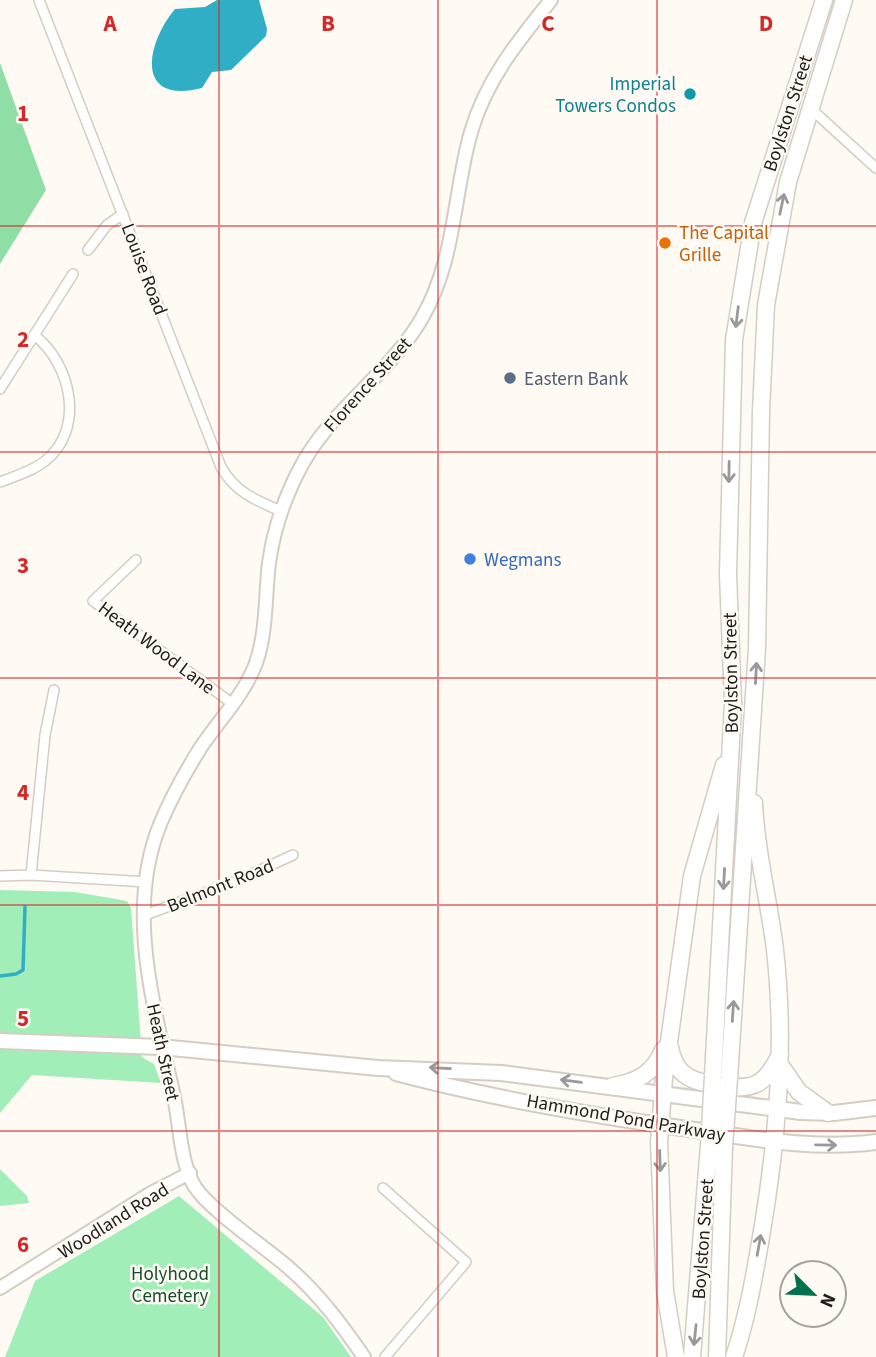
<svg xmlns="http://www.w3.org/2000/svg" width="876" height="1357" viewBox="0 0 876 1357" font-family="'Source Sans 3',sans-serif">
	<style>
		.green { fill: #a2eeb8 }
		.forest { fill: #8fdea6 }
		.water { fill: #30aec5 }
		.lines { fill: none; stroke-linecap: round; stroke-linejoin: round }
		.stream { stroke: #30aec5; stroke-width: 3.5 }
		.minor-casing { stroke: #d4cdc4; stroke-width: 12 }
		.tertiary-casing { stroke: #d4cdc4; stroke-width: 16 }
		.primary-casing { stroke: #d4cdc4; stroke-width: 18 }
		.trunk-casing { stroke: #d4cdc4; stroke-width: 19 }
		.minor { stroke: #fff; stroke-width: 9 }
		.tertiary { stroke: #fff; stroke-width: 12 }
		.primary { stroke: #fff; stroke-width: 14 }
		.trunk { stroke: #fff; stroke-width: 16 }
		.trunk-bridge-casing { stroke: #d4cdc4; stroke-width: 19; stroke-linecap: butt }
		.trunk-bridge { stroke: #fff; stroke-width: 16 }
		.oneway { stroke: #9b9998 }
		.grid { fill: none; stroke: #d62828; stroke-width: 2; stroke-opacity: 0.55 }
		.culture-dot { fill: #0f9aa8; stroke: #fffaf4; stroke-width: 2.5 }
		.food-dot { fill: #e8710a; stroke: #fffaf4; stroke-width: 2.5 }
		.service-dot { fill: #5c6f8a; stroke: #fffaf4; stroke-width: 2.5 }
		.shop-dot { fill: #3f7fe0; stroke: #fffaf4; stroke-width: 2.5 }
		.labels { text-anchor: middle; stroke-width: 5; stroke-linejoin: round; paint-order: stroke }
		.culture-label { font-size: 19px; fill: #0d838f; stroke: #fffaf4; text-anchor: end }
		.street-label { font-size: 19px; fill: #201d1a; stroke: #fffaf4 }
		.food-label { font-size: 19px; fill: #c56008; stroke: #fffaf4; text-anchor: start }
		.service-label { font-size: 19px; fill: #4e5e75; stroke: #fffaf4; text-anchor: start }
		.shop-label { font-size: 19px; fill: #366cbe; stroke: #fffaf4; text-anchor: start }
		.park-label { font-size: 19px; fill: #164f2c; stroke: #fffaf4 }
		.grid-label { font-size: 23px; text-anchor: middle; font-weight: bold; fill: #d62828; stroke: #fffaf4; stroke-width: 5; stroke-linejoin: round; paint-order: stroke }
	</style>
	<rect width="100%" height="100%" fill="#fffaf4"/>
	<path class="green" d="M0,890L75,892L127,901L131,908L142,1057L154,1064L161,1083L32,1075L0,1113Z
		M0,1169L27,1196L29,1203L0,1206Z
		M179,1196L323,1317L351,1357H5L35,1281Z"/>
	<path class="forest" d="M0,63L46,190L0,264Z"/>
	<path class="water" d="M217,0H259L267,29L266,36L231,70L212,72L202,88C135,105 145,45 175,9L205,7Z"/>
	<g class="lines">
		<path class="stream" d="M0,976L16,974L23,970L25,907"/>
		<g class="minor-casing">
			<path id="minor" d="M39,0L221,467C235,492 255,500 281,511
				M809,107L876,168
				M88,250L107,225L123,214
				M0,389L73,274
				M0,482C15,476 33,471 45,461C86,429 71,363 34,335
				M136,560L93,601L233,704
				M31,875L45,735L54,690
				M0,876L31,875L147,882
				M145,915L234,882L293,855
				M383,1188L466,1262L385,1357"/>
		</g>
		<g class="tertiary-casing">
			<path id="tertiary" d="M0,1288L151,1193L190,1173
				M364,1357C342,1325 319,1294 289,1268C265,1247 211,1211 195,1187C180,1163 180,1124 174,1097C155,1009 124,910 161,822C172,796 186,771 201,747C220,719 244,695 256,663C267,631 265,596 269,563C274,527 286,493 304,461C335,407 391,372 422,318C456,259 453,195 471,132C486,80 518,41 551,0"/>
		</g>
		<g class="primary-casing">
			<path id="primary" d="M0,1041L161,1047L378,1068L501,1073L801,1112L834,1113L876,1108
				M396,1073C493,1099 595,1116 695,1130C756,1139 815,1150 876,1142"/>
		</g>
		<g class="trunk-casing">
			<path id="trunk" d="M670,1047C675,1078 696,1083 723,1086C733,1087 745,1089 756,1084C767,1079 774,1066 780,1055
				M781,1066L799,1092L828,1113
				M713,1076L733,704L728,574L734,340L753,223L824,0
				M729,1079L757,648L761,411L766,305L788,182L844,0
				M613,1086C637,1082 654,1073 663,1050
				M676,1357L665,1291L659,1142L664,1078L692,876L724,765
				M692,1357L709,1145
				M717,1357L724,1147
				M734,1357C747,1318 754,1278 761,1237C777,1142 786,1047 775,950C769,900 756,853 754,803"/>
		</g>
		<use href="#minor" class="minor"/>
		<use href="#tertiary" class="tertiary"/>
		<use href="#primary" class="primary"/>
		<use href="#trunk" class="trunk"/>
		<g class="trunk-bridge-casing">
			<path id="trunk-bridge" d="M709,1145L713,1076
				M724,1147L729,1079"/>
		</g>
		<use href="#trunk-bridge" class="trunk-bridge"/>
	</g>
	<defs><path id="oneway-shaft" d="M-6 0H5M1.5-3L5.5 0L1.5 3" fill="none" stroke-width="1.6" stroke-linecap="round" stroke-linejoin="round" transform="scale(1.75)"/></defs>
	<g class="oneway">
		<use href="#oneway-shaft" transform="translate(782 204) rotate(-78)"/>
		<use href="#oneway-shaft" transform="translate(737 317) rotate(97)"/>
		<use href="#oneway-shaft" transform="translate(729 472) rotate(91)"/>
		<use href="#oneway-shaft" transform="translate(756 673) rotate(-87)"/>
		<use href="#oneway-shaft" transform="translate(724 879) rotate(93)"/>
		<use href="#oneway-shaft" transform="translate(733 1011) rotate(-86)"/>
		<use href="#oneway-shaft" transform="translate(440 1068) rotate(-177)"/>
		<use href="#oneway-shaft" transform="translate(571 1081) rotate(-173)"/>
		<use href="#oneway-shaft" transform="translate(826 1145) rotate(1)"/>
		<use href="#oneway-shaft" transform="translate(660 1161) rotate(88)"/>
		<use href="#oneway-shaft" transform="translate(759 1245) rotate(-80)"/>
		<use href="#oneway-shaft" transform="translate(695 1335) rotate(96)"/>
	</g>
	<path class="grid" d="M219,0V1357M438,0V1357M657,0V1357M0,226H876M0,452H876M0,678H876M0,905H876M0,1131H876"/>
	<circle class="culture-dot" cx="690" cy="94" r="7"/>
	<circle class="food-dot" cx="665" cy="243" r="7"/>
	<circle class="service-dot" cx="510" cy="378" r="7"/>
	<circle class="shop-dot" cx="470" cy="559" r="7"/>
	<g class="labels">
		<g class="culture-label">
			<text x="676" y="90">Imperial<tspan x="676" dy="22">Towers Condos</tspan></text>
		</g>
		<g class="street-label">
			<text transform="translate(787 113) rotate(-72)" y="7">Boylston Street</text>
			<text transform="translate(145 269) rotate(69)" y="7">Louise Road</text>
			<text transform="translate(367 384) rotate(-48)" y="7">Florence Street</text>
			<text transform="translate(157 647) rotate(37)" y="7">Heath Wood Lane</text>
			<text transform="translate(730 673) rotate(-91)" y="7">Boylston Street</text>
			<text transform="translate(220 885) rotate(-22)" y="7">Belmont Road</text>
			<text transform="translate(164 1052) rotate(78)" y="7">Heath Street</text>
			<text transform="translate(626 1117) rotate(10)" y="7">Hammond Pond Parkway</text>
			<text transform="translate(113 1220) rotate(-32)" y="7">Woodland Road</text>
			<text transform="translate(702 1239) rotate(-86)" y="7">Boylston Street</text>
		</g>
		<g class="food-label">
			<text x="679" y="239">The Capital<tspan x="679" dy="22">Grille</tspan></text>
		</g>
		<g class="service-label">
			<text x="524" y="385">Eastern Bank</text>
		</g>
		<g class="shop-label">
			<text x="484" y="566">Wegmans</text>
		</g>
		<g class="park-label">
			<text x="170" y="1280">Holyhood<tspan x="170" dy="22">Cemetery</tspan></text>
		</g>
	</g>
	<g class="grid-label">
		<text x="110" y="31">A</text>
		<text x="328" y="31">B</text>
		<text x="548" y="31">C</text>
		<text x="766" y="31">D</text>
		<text x="23" y="121">1</text>
		<text x="23" y="347">2</text>
		<text x="23" y="573">3</text>
		<text x="23" y="800">4</text>
		<text x="23" y="1026">5</text>
		<text x="23" y="1252">6</text>
	</g>
	<g transform="translate(813 1294) rotate(114)"><circle r="33" fill="#fffaf4" stroke="#a6a29d" stroke-width="2"/>
	<path d="M0-5L12 26L0 18L-12 26Z" fill="#00734e"/>
	<text y="-10" font-size="19" font-weight="bold" text-anchor="middle" fill="#201d1a">N</text>
	</g>
</svg>
